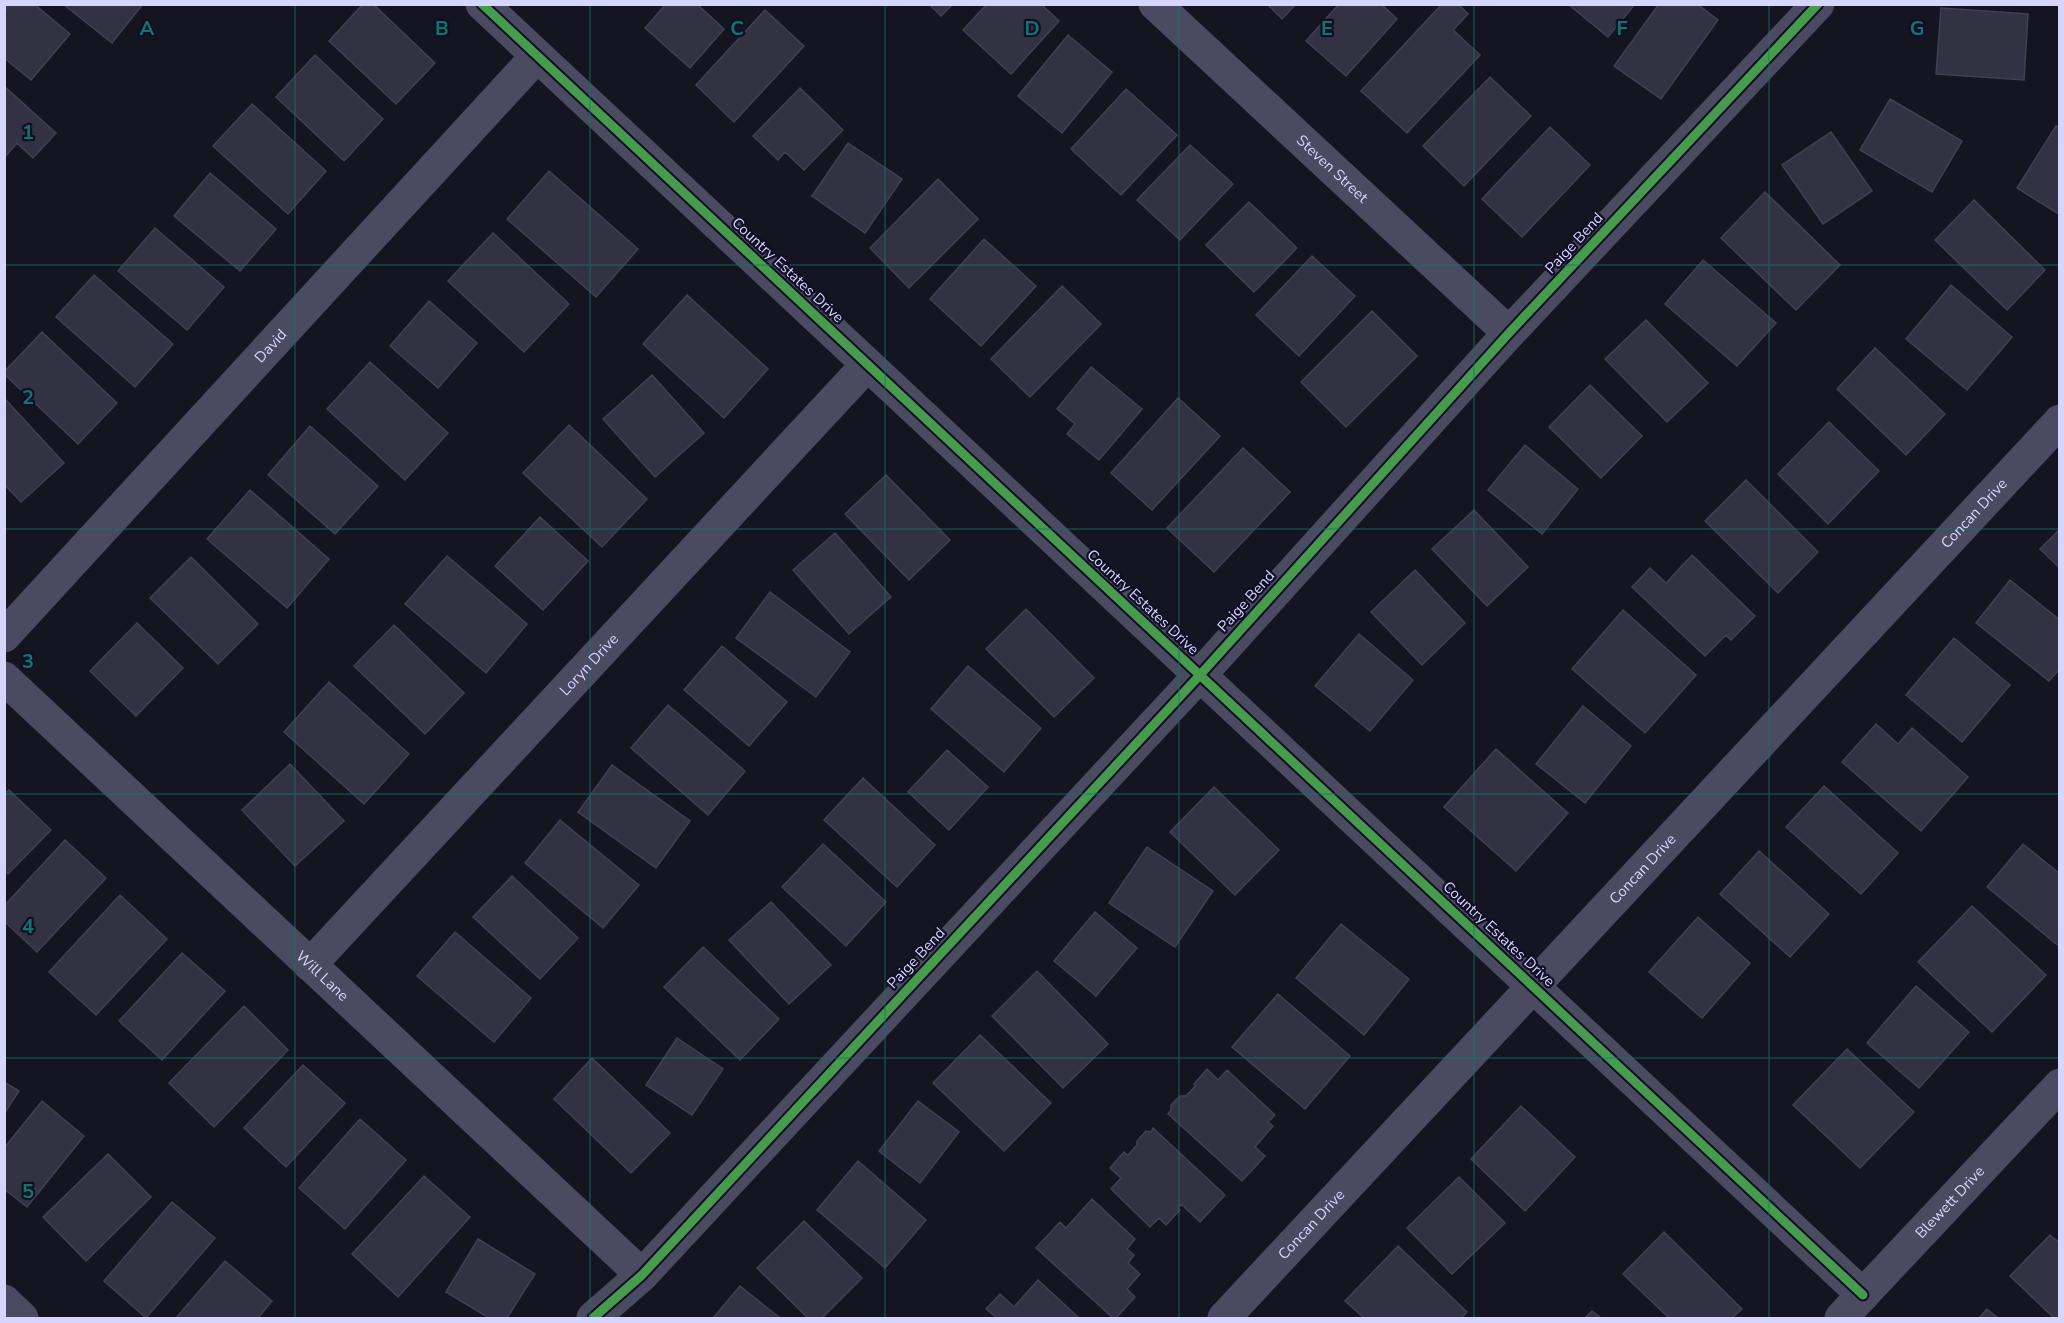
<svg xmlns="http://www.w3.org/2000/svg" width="2064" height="1323" viewBox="0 0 2064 1323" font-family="'Nunito Sans',sans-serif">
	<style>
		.building { fill: #333243; stroke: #413f54; stroke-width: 1.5 }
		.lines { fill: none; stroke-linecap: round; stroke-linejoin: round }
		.minor { stroke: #4a4a61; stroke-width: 33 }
		.cycleway-casing { stroke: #110f26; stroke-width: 13 }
		.cycleway { stroke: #469c4c; stroke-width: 9 }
		.grid { fill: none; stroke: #0f766e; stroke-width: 1.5; stroke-opacity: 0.55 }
		.labels { text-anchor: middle; stroke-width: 4.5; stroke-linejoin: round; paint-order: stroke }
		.street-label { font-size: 15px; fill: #d6d5fe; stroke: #110f26 }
		.grid-label { font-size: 20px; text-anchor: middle; font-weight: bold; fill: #0f766e; stroke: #110f26; stroke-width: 4.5; stroke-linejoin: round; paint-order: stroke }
	</style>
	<rect width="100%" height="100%" fill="#151421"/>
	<path class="building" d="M10,4H34L70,34L31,80L4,58V11Z
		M63,4H143L112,43Z
		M363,4H373L435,63L396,104L329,41Z
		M666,4H697L724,29L690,68L645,28Z
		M929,4H953L941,16Z
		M987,4H1041L1059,21L1011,74L963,30Z
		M1267,4H1296L1282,19Z
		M1339,4H1381L1397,19L1346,76L1306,41Z
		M1442,4H1458L1468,14L1453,30L1480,55L1407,133L1361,91Z
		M1568,4H1635L1608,37Z
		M1659,4H1697L1718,20L1661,99L1614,66Z
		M1941,8L2028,14L2024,80L1936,74Z
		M765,10L804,46L734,122L696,85Z
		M1068,35L1112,72L1062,133L1018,96Z
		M315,55L383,119L344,161L276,97Z
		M1490,77L1531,116L1464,186L1423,146Z
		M4,86L56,133L33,158L17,143L4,158Z
		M800,88L843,130L804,170L785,152L778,160L753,136Z
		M1126,89L1177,135L1121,195L1071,149Z
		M1890,99L1962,141L1932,192L1860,150Z
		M252,104L326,171L288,214L213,146Z
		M2056,126L2060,128V215L2017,188Z
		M1550,127L1590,165L1522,237L1482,199Z
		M1831,132L1872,191L1823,224L1782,165Z
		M848,143L902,179L865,233L812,196Z
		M1190,145L1233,184L1180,240L1137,200Z
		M549,171L638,249L596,297L507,219Z
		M210,173L276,229L240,271L174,216Z
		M938,179L978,219L909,288L870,248Z
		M1765,192L1840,265L1796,310L1721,238Z
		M1974,200L2045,270L2007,310L1935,240Z
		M1249,202L1297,248L1254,292L1206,245Z
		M155,228L224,287L187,330L118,271Z
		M493,233L569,304L524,352L448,281Z
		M984,239L1036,286L981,346L930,299Z
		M1312,256L1355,296L1299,356L1256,315Z
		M1703,260L1776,323L1737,366L1665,304Z
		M94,275L173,344L135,387L56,317Z
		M1951,285L2012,337L1967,390L1906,339Z
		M1062,286L1101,324L1030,397L991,359Z
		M687,295L768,369L724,418L643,344Z
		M429,301L477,343L438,388L390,346Z
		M1372,311L1417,356L1346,427L1301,382Z
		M1646,320L1708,383L1667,422L1605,359Z
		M42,332L117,403L78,444L4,374V372Z
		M1875,348L1945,414L1906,455L1837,389Z
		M370,362L448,433L405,480L327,409Z
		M1091,367L1142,409L1099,460L1067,434L1075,424L1057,409Z
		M652,375L704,433L655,477L603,419Z
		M1590,385L1642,436L1601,478L1549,427Z
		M1178,398L1220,436L1152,510L1111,473Z
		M5,399L64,463L21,502L4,484Z
		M1829,422L1879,471L1828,524L1778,474Z
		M569,425L647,499L602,547L523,473Z
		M310,426L378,486L335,534L268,475Z
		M1525,445L1578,489L1542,534L1488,490Z
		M1243,448L1290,492L1214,572L1167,528Z
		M886,475L950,540L909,580L845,514Z
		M1746,480L1818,552L1778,593L1705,521Z
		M250,490L329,559L287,608L207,539Z
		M1474,510L1528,567L1487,606L1432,549Z
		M540,517L588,561L543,610L495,566Z
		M2060,529V568L2040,549Z
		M835,533L891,597L849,634L793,570Z
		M1692,555L1755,616L1731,640L1726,635L1705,656L1632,587L1650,568L1666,583Z
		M447,556L527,624L486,673L405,604Z
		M191,557L258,624L218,664L150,598Z
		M1415,570L1465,623L1422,665L1371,612Z
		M2010,580L2060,620V669L2049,681L1976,623Z
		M770,592L850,652L816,697L736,638Z
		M1026,609L1094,678L1054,717L986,649Z
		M1623,610L1696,675L1645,733L1572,669Z
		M137,623L183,668L136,716L90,671Z
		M394,625L464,693L425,734L354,666Z
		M1359,634L1413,680L1370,731L1315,686Z
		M1954,638L2010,685L1962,742L1906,695Z
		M722,646L787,702L749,746L684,690Z
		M968,666L1041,728L1004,772L931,709Z
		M329,682L409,754L364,804L284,732Z
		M668,705L745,771L708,815L631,748Z
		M1583,706L1631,746L1585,803L1536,764Z
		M1876,724L1898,744L1912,728L1968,777L1921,831L1842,762Z
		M1496,749L1568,813L1516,871L1444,807Z
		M947,750L988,787L949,830L908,792Z
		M290,764L344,821L295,866L242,810Z
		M612,765L690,821L656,868L578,812Z
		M863,778L935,845L897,887L824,820Z
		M1824,786L1898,853L1861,894L1786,827Z
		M1214,787L1279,850L1235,895L1170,832Z
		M9,790L51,830L8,874L4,870V794Z
		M560,820L639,885L603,928L525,863Z
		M65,840L106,878L37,952L4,921V906Z
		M823,844L886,902L846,946L782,887Z
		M2023,844L2060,874V947L1987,887Z
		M1147,847L1213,891L1175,947L1109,903Z
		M1759,851L1829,914L1790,957L1720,894Z
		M512,876L578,938L540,979L473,917Z
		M120,895L167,939L96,1015L49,972Z
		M771,902L831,965L789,1004L729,940Z
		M1972,906L2046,975L1992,1032L1918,962Z
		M1095,912L1137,948L1096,996L1054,961Z
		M1698,917L1750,963L1702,1018L1649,972Z
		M1341,924L1409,979L1364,1035L1296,978Z
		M455,932L531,998L494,1042L417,976Z
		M703,947L779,1019L740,1060L664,987Z
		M182,953L225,991L162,1060L119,1021Z
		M1037,971L1108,1044L1063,1088L992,1016Z
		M1916,986L1969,1032L1919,1088L1867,1043Z
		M1278,994L1350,1056L1305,1109L1232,1047Z
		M244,1006L288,1050L214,1127L169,1083Z
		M980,1035L1051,1103L1004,1151L933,1083Z
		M677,1038L723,1069L692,1115L646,1085Z
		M1847,1049L1914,1112L1860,1168L1793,1105Z
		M592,1058L670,1133L631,1173L554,1099Z
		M303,1065L345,1103L286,1167L244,1128Z
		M1207,1069L1218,1080L1227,1070L1275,1115L1268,1122L1273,1126L1255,1147L1265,1156L1242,1181L1168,1114L1171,1110V1105L1180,1096H1186L1196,1085L1194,1084Z
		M4,1082L19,1091L4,1114Z
		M42,1101L84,1136L27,1207L4,1189V1148Z
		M918,1101L959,1132L920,1183L879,1151Z
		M1521,1106L1575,1157L1525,1211L1471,1159Z
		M360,1119L406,1160L345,1229L299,1188Z
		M1153,1128L1225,1195L1200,1222L1181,1204L1178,1208L1180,1210L1166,1225L1159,1218L1150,1227L1111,1189L1121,1178L1110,1168L1124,1152L1128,1155L1137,1145V1141L1146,1131L1151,1132Z
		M108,1154L151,1197L86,1261L43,1217Z
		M858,1161L926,1220L885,1268L817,1210Z
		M424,1176L470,1217L398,1297L352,1254Z
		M1459,1177L1505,1223L1452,1274L1407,1228Z
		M1092,1199L1135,1239L1127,1249L1134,1255L1128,1263L1140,1274L1127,1289L1135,1297L1116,1318H1113L1036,1248L1060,1222L1066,1228Z
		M172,1202L215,1238L146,1318L104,1281Z
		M804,1221L862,1278L822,1318H808L757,1268Z
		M1664,1232L1742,1309L1732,1318H1669L1623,1274Z
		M2050,1235L2060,1243V1318H2054L2010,1276Z
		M478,1239L535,1274L507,1318H489L446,1292Z
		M1398,1246L1467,1312L1461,1318H1364L1345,1301Z
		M225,1261L272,1301L258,1318H176Z
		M1038,1280L1079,1318H997L986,1309L1000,1294L1014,1307Z
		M740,1286L780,1318H713Z
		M1987,1309L1998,1318H1979Z
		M1592,1311L1601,1318H1585Z"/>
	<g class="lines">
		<g class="minor">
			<path d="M482,4L1863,1295"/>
			<path id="s1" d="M1155,4L1509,333"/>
			<path id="s2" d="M4,636L537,56"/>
			<path id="s3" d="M4,678L642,1275"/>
			<path id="s4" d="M310,965L867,365"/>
			<path d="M4,1301L22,1318"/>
			<path d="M593,1318L642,1275L1200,675L1509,333L1818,4"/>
			<path id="s5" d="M1224,1318L2060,421"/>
			<path id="s6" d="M1841,1318L2060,1085"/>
		</g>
		<g class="cycleway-casing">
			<path id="cycleway" d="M482,4L1863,1295
				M593,1318L642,1275L1200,675L1509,333L1818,4"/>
		</g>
		<use href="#cycleway" class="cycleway"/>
	</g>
	<path class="grid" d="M295,4V1318M590,4V1318M885,4V1318M1179,4V1318M1474,4V1318M1769,4V1318M4,265H2060M4,529H2060M4,794H2060M4,1058H2060"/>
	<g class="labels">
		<g class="street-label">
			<text dy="5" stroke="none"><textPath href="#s1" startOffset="242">Steven Street</textPath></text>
			<text transform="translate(1574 243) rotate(-47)" y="5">Paige Bend</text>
			<text transform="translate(788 270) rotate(43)" y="5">Country Estates Drive</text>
			<text dy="5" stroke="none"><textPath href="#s2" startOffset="394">David</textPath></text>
			<text dy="5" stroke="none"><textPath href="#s5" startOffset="1100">Concan Drive</textPath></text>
			<text transform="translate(1246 601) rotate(-48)" y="5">Paige Bend</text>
			<text transform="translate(1143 602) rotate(43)" y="5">Country Estates Drive</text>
			<text dy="5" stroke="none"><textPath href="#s4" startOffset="410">Loryn Drive</textPath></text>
			<text dy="5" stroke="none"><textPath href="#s5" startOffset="614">Concan Drive</textPath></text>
			<text transform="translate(1499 934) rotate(43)" y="5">Country Estates Drive</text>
			<text transform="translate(916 958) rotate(-47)" y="5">Paige Bend</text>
			<text dy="5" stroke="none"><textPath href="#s3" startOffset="436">Will Lane</textPath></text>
			<text dy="5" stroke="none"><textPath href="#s6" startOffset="159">Blewett Drive</textPath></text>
			<text dy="5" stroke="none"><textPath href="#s5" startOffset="128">Concan Drive</textPath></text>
		</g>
	</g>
	<g class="grid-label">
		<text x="147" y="35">A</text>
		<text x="442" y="35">B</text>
		<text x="737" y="35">C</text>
		<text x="1032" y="35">D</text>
		<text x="1327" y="35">E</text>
		<text x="1622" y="35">F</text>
		<text x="1917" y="35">G</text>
		<text x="28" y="139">1</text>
		<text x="28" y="404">2</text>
		<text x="28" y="668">3</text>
		<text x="28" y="933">4</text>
		<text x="28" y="1198">5</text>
	</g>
	<rect width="2064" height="1323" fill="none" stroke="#d6d5fe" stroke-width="12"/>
</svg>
